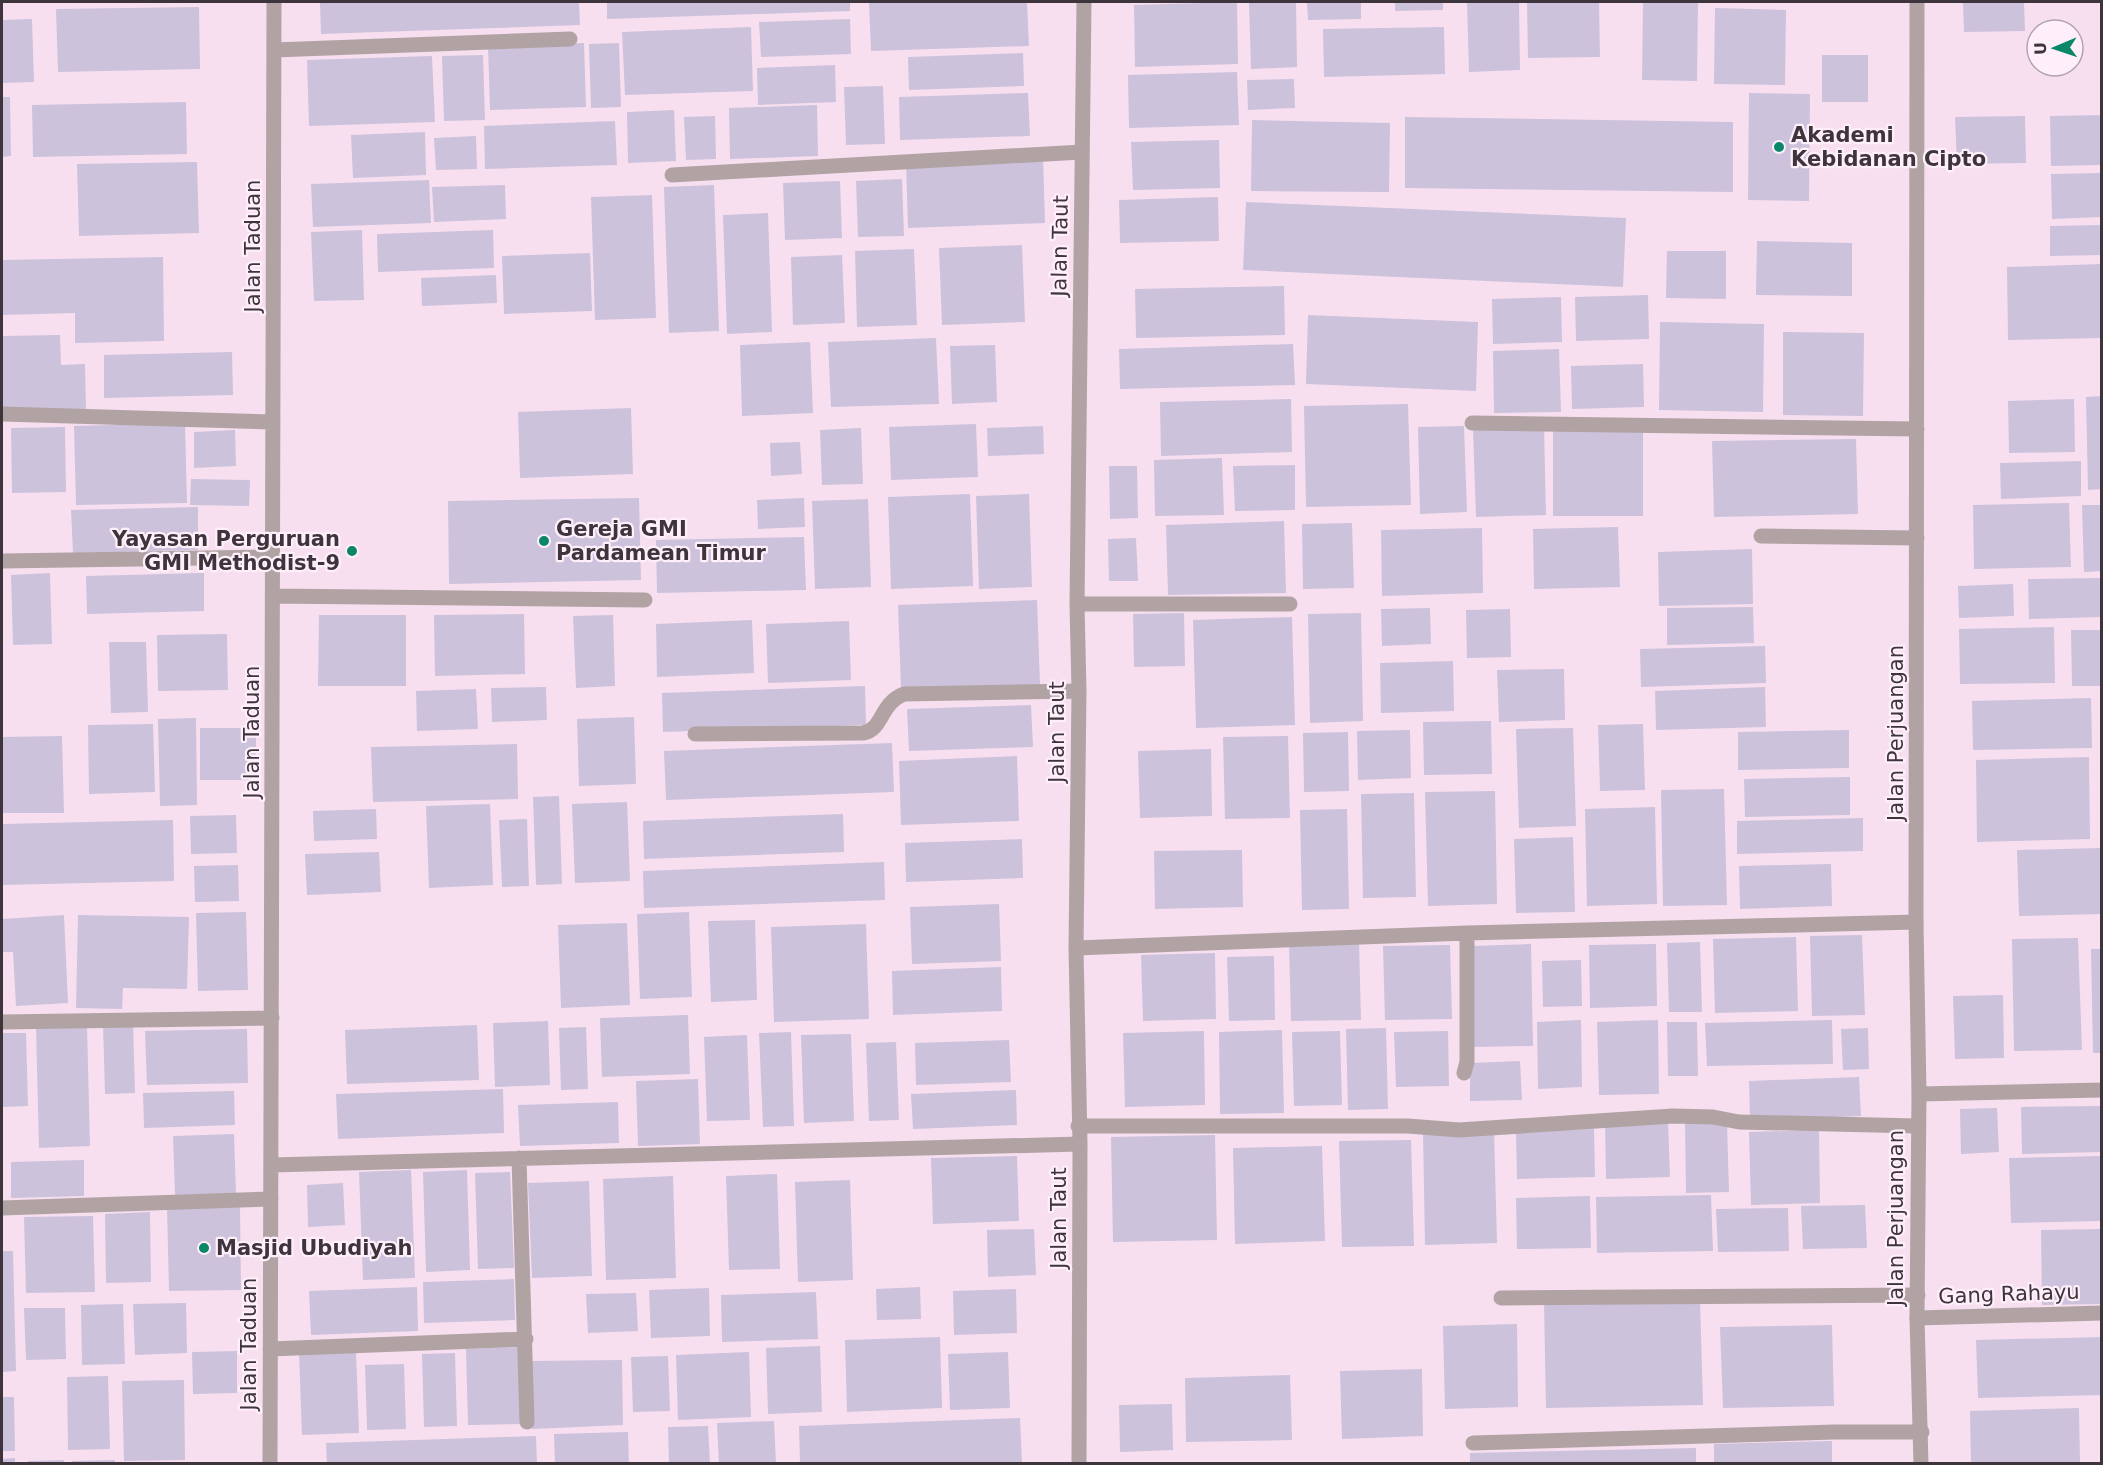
<svg xmlns="http://www.w3.org/2000/svg" width="2103" height="1465" viewBox="0 0 2103 1465" font-family="'DejaVu Sans',sans-serif">
	<style>
		.building { fill: #ccc2dc }
		.lines { fill: none; stroke-linecap: round; stroke-linejoin: round }
		.minor { stroke: #b1a3a4; stroke-width: 15 }
		.tertiary { stroke: #b1a3a4; stroke-width: 15 }
		.poi-dot { fill: #0a8668; stroke: #ffeffa; stroke-width: 2 }
		.labels { text-anchor: middle; stroke-width: 4.5; stroke-linejoin: round; paint-order: stroke }
		.poi-label { font-size: 21px; font-weight: bold; fill: #3e343b; stroke: #ffeffa; text-anchor: start }
		.street-label { font-size: 21px; fill: #3e343b; stroke: #ffeffa }
	</style>
	<rect width="100%" height="100%" fill="#f8dff0"/>
	<path class="building" d="M320,2H579L580,25L321,34Z
		M607,2H850V11L607,19Z
		M869,2H1027L1029,46L871,51Z
		M1237,2L1238,64L1135,67L1134,5Z
		M1249,2H1296L1297,67L1251,69Z
		M1307,2H1361V19L1308,20Z
		M1395,2H1443V10L1395,11Z
		M1467,2H1519L1520,70L1469,72Z
		M1527,2H1599L1600,57L1528,58Z
		M1643,2H1698L1697,81L1642,80Z
		M1963,2H2024L2025,31L1964,32Z
		M199,7L200,69L58,72L56,9Z
		M1715,8L1786,10L1785,85L1714,84Z
		M32,19L34,82L2,83V20Z
		M850,19L851,54L761,57L759,22Z
		M751,27L753,91L625,95L622,32Z
		M1444,27L1445,74L1324,77L1323,29Z
		M584,43L586,107L490,110L488,46Z
		M619,43L621,107L591,108L589,44Z
		M1023,53L1024,86L909,90L908,57Z
		M483,55L485,120L444,121L442,56Z
		M1822,55H1868V102H1822Z
		M432,56L435,122L309,126L307,60Z
		M835,65L836,102L758,105L757,68Z
		M1237,72L1239,125L1129,128L1128,75Z
		M1294,79L1295,108L1248,110L1247,80Z
		M883,86L885,144L846,145L844,87Z
		M1028,93L1030,136L900,140L899,97Z
		M1749,93L1810,94L1809,201L1748,200Z
		M2,97H10L11,156L2,157Z
		M186,102L187,154L33,157L32,105Z
		M817,105L818,156L730,159L729,108Z
		M674,110L676,161L628,163L627,112Z
		M2102,115V165L2051,166L2050,116Z
		M715,116L716,159L686,160L684,117Z
		M2025,116L2026,163L1957,164L1955,117Z
		M1405,117L1733,122V192L1405,188Z
		M1252,120L1390,123L1389,192L1251,191Z
		M615,121L617,165L485,169L484,126Z
		M425,132L426,175L353,178L351,135Z
		M476,136L477,169L436,170L434,138Z
		M1219,140L1220,188L1133,190L1131,142Z
		M1043,157L1045,223L908,228L906,162Z
		M197,162L199,233L79,236L77,164Z
		M2102,173V217L2052,219L2051,174Z
		M902,179L904,236L858,237L856,181Z
		M429,180L431,223L313,227L311,184Z
		M840,181L842,238L785,240L783,183Z
		M505,185L506,219L434,222L432,187Z
		M714,185L719,331L669,333L664,187Z
		M652,195L656,318L595,320L591,197Z
		M1218,197L1219,241L1120,243L1119,200Z
		M1246,202L1626,218L1623,287L1243,270Z
		M768,213L772,332L727,334L723,215Z
		M2102,225V255L2050,256V226Z
		M362,230L364,300L314,301L311,232Z
		M493,230L494,268L378,272L377,234Z
		M1757,241L1852,243V296L1756,295Z
		M1022,245L1025,322L942,325L939,248Z
		M914,249L917,325L857,327L855,251Z
		M1667,251H1726V299L1666,298Z
		M590,253L592,311L504,314L502,256Z
		M842,255L845,323L793,325L791,257Z
		M163,257L164,341L75,343V313L2,315V260Z
		M2102,264V338L2008,340L2007,267Z
		M496,275L497,303L422,306L421,278Z
		M1284,286L1285,335L1136,338L1135,289Z
		M1648,295L1649,339L1576,341L1575,297Z
		M1561,297L1562,342L1493,344L1492,299Z
		M1308,315L1478,322L1476,391L1306,384Z
		M1660,322L1764,324L1763,412L1659,410Z
		M1783,332L1864,333L1863,416L1783,415Z
		M60,335L61,365L85,364L86,410L2,412V336Z
		M936,338L939,404L831,407L828,342Z
		M810,342L813,413L742,416L740,345Z
		M1293,344L1295,385L1120,389L1119,349Z
		M995,345L997,402L952,404L950,346Z
		M1559,349L1561,412L1494,413L1493,351Z
		M232,352L233,395L104,398V355Z
		M1643,364L1644,407L1572,409L1571,366Z
		M2102,396V489L2088,490L2086,397Z
		M1291,399L1292,452L1161,456L1160,402Z
		M2074,399L2075,452L2009,453L2008,401Z
		M1408,404L1411,505L1306,507L1304,406Z
		M631,408L633,474L520,478L518,412Z
		M185,423L187,503L76,505L74,426Z
		M976,424L978,477L891,480L889,427Z
		M1043,426L1044,454L988,456L987,428Z
		M1464,426L1467,512L1420,514L1418,427Z
		M1544,426L1546,515L1476,517L1473,428Z
		M65,427L66,492L12,493L11,428Z
		M861,428L863,484L822,485L820,430Z
		M1553,428H1643V516H1553Z
		M235,430L236,466L194,468V432Z
		M1856,439L1858,514L1714,517L1712,441Z
		M800,442L802,474L771,476L770,443Z
		M1222,458L1224,515L1155,516L1154,460Z
		M2081,461V496L2001,499L2000,463Z
		M1295,465V510L1235,511L1233,466Z
		M1109,466H1137L1138,518L1110,519Z
		M191,479L250,480L249,506L190,505Z
		M970,494L973,586L891,589L888,497Z
		M1029,494L1032,587L979,589L976,496Z
		M639,498L641,580L449,584L448,501Z
		M804,498L805,527L758,529L757,500Z
		M868,499L871,587L815,589L812,501Z
		M2069,503L2071,567L1974,569L1973,505Z
		M2082,505H2102V571L2084,572Z
		M198,507V550L73,553L71,510Z
		M1284,521L1286,593L1168,595L1166,525Z
		M1352,523L1354,588L1303,589L1302,524Z
		M1618,527L1620,587L1534,589L1533,529Z
		M1482,528L1483,593L1382,596L1381,530Z
		M804,537L806,590L657,593L656,540Z
		M1136,538L1138,581H1109L1108,539Z
		M1752,549L1753,604L1659,606L1658,552Z
		M50,573L52,644L13,645L11,575Z
		M204,573V611L87,614L86,576Z
		M2102,578V617L2029,619L2028,579Z
		M2013,584L2014,616L1959,618L1958,586Z
		M1037,600L1040,685L901,690L898,605Z
		M1753,607L1754,643L1667,645V608Z
		M1430,608L1431,644L1382,646L1381,609Z
		M1510,609L1511,657L1467,658L1466,610Z
		M1184,613L1185,666L1134,667L1133,614Z
		M1361,613L1363,721L1310,723L1308,614Z
		M524,614L525,674L435,676L434,615Z
		M319,615H406V686H318Z
		M613,615L615,686L576,688L573,616Z
		M1292,617L1295,725L1196,728L1193,620Z
		M752,620L754,673L657,677L656,624Z
		M849,621L851,680L768,683L766,624Z
		M2054,627L2055,683L1960,684L1959,629Z
		M2071,630H2102V686H2072Z
		M227,634L228,690L158,691L157,635Z
		M109,642H146L148,712L111,713Z
		M1765,646L1766,683L1641,687L1640,649Z
		M1453,661L1454,711L1381,713L1380,663Z
		M1564,669L1565,720L1499,722L1497,670Z
		M865,686L866,725L663,732L662,693Z
		M546,687L547,720L492,722L491,688Z
		M1765,687L1766,727L1656,730L1655,691Z
		M476,689L478,729L417,731L416,691Z
		M2091,698L2092,748L1973,750L1972,701Z
		M1031,705L1033,747L909,751L907,709Z
		M634,717L636,784L579,786L577,719Z
		M196,718L197,805L160,806L158,719Z
		M1491,721L1492,774L1424,775L1423,722Z
		M153,724L155,792L89,794L88,725Z
		M1643,724L1645,790L1600,791L1598,725Z
		M200,728H256V780H200Z
		M1573,728L1576,826L1519,828L1516,729Z
		M1410,730L1411,778L1358,780L1357,731Z
		M1849,730V768L1738,770V732Z
		M1348,732L1349,791L1304,792L1303,733Z
		M62,736L64,813H2V737Z
		M1288,736L1290,818L1225,819L1223,737Z
		M892,743L894,792L666,800L664,751Z
		M517,744L518,799L373,802L371,747Z
		M1211,749L1212,816L1140,818L1138,751Z
		M1017,756L1019,821L901,825L899,761Z
		M2089,757L2090,839L1977,842L1976,760Z
		M1850,777V815L1745,817L1744,779Z
		M1724,789L1727,905L1663,906L1661,790Z
		M1495,791L1497,904L1428,906L1425,792Z
		M1414,793L1416,897L1363,898L1361,794Z
		M559,796L562,884L536,885L533,797Z
		M627,802L630,881L575,883L572,804Z
		M490,804L493,885L429,888L426,806Z
		M1655,807L1657,904L1587,906L1585,809Z
		M376,809L377,839L314,841L313,811Z
		M1347,809L1349,909L1302,910L1300,810Z
		M843,814L844,852L644,859L643,821Z
		M236,815L237,853L191,854L190,816Z
		M1863,818V851L1737,854V821Z
		M527,819L529,886L502,887L499,820Z
		M173,820L174,881L2,885V824Z
		M1573,837L1575,912L1516,913L1514,839Z
		M1022,839L1023,878L906,882L905,843Z
		M2102,848V914L2019,916L2017,850Z
		M1242,850L1243,907L1155,909L1154,851Z
		M379,852L381,892L307,895L305,854Z
		M884,862L885,900L644,908L643,871Z
		M1831,864L1832,906L1740,909L1739,866Z
		M238,865L239,901L195,902L194,866Z
		M999,904L1001,961L912,964L910,907Z
		M246,912L248,990L198,991L196,913Z
		M689,912L692,997L640,999L637,914Z
		M64,915L68,1003L16,1006L13,952H2V919Z
		M78,915L189,917L187,989L123,988L122,1009L76,1008Z
		M755,920L757,1000L711,1002L708,921Z
		M627,923L630,1005L561,1008L558,925Z
		M866,924L869,1019L774,1022L771,927Z
		M1862,935L1865,1015L1812,1016L1810,936Z
		M1796,937L1798,1011L1715,1013L1713,939Z
		M2078,938L2082,1050L2014,1051L2012,939Z
		M1359,941L1361,1020L1291,1021L1289,943Z
		M1700,942L1702,1012H1669L1667,943Z
		M1531,944L1533,1046L1474,1047L1471,946Z
		M1656,944L1657,1006L1590,1008L1589,945Z
		M1450,945L1452,1019L1385,1020L1383,946Z
		M2091,949H2102V1053H2093Z
		M1215,953L1216,1019L1143,1021L1141,955Z
		M1274,956L1275,1020L1229,1021L1227,957Z
		M1581,960L1582,1006L1543,1007L1542,961Z
		M1001,967L1002,1011L893,1015L892,971Z
		M2003,995L2004,1058L1955,1059L1953,996Z
		M688,1015L690,1074L602,1077L600,1018Z
		M1581,1020L1582,1087L1538,1089L1537,1022Z
		M1658,1020L1659,1094L1599,1095L1597,1022Z
		M1832,1020L1833,1064L1707,1066L1705,1023Z
		M548,1021L550,1085L495,1087L493,1023Z
		M1667,1022H1697L1698,1076H1668Z
		M133,1023L135,1093L105,1094L103,1024Z
		M477,1025L479,1080L347,1084L345,1030Z
		M87,1026L90,1146L39,1148L36,1027Z
		M586,1027L588,1089L561,1090L559,1028Z
		M1386,1028L1388,1109L1348,1110L1346,1029Z
		M1868,1028L1869,1069L1843,1070L1841,1029Z
		M247,1029L248,1083L147,1085L145,1031Z
		M1282,1030L1284,1113L1220,1114L1219,1032Z
		M1204,1031L1205,1105L1125,1107L1123,1033Z
		M1340,1031L1342,1105L1294,1106L1292,1032Z
		M1448,1031L1449,1086L1396,1087L1394,1032Z
		M791,1032L794,1126L763,1127L759,1033Z
		M2,1033H26L28,1106L2,1107Z
		M851,1034L854,1121L804,1123L801,1035Z
		M747,1035L750,1120L707,1121L704,1037Z
		M1009,1040L1011,1082L916,1085L915,1043Z
		M896,1042L899,1120L869,1121L866,1043Z
		M1520,1061L1522,1100L1470,1101V1063Z
		M1859,1077L1861,1116L1750,1120L1749,1081Z
		M698,1079L700,1144L638,1146L636,1081Z
		M503,1089L504,1133L338,1139L336,1094Z
		M1016,1090L1017,1125L913,1129L911,1094Z
		M234,1091L235,1125L144,1128L143,1093Z
		M618,1102L619,1143L520,1146L518,1105Z
		M2102,1106V1152L2022,1154L2021,1107Z
		M1997,1108L1999,1152L1961,1154L1960,1109Z
		M1668,1121L1670,1177L1606,1179L1605,1122Z
		M1727,1122L1729,1192L1686,1193L1685,1123Z
		M1594,1129L1595,1177L1517,1179L1516,1131Z
		M1819,1130L1820,1203L1751,1205L1749,1132Z
		M1494,1131L1497,1243L1425,1245L1423,1132Z
		M234,1134L236,1194L175,1195L173,1136Z
		M1215,1135L1217,1240L1113,1242L1111,1137Z
		M1411,1140L1414,1246L1342,1247L1339,1141Z
		M1322,1146L1325,1241L1235,1244L1233,1148Z
		M1017,1156L1019,1221L933,1224L931,1158Z
		M2102,1156V1221L2011,1223L2009,1158Z
		M84,1160V1196L11,1198V1162Z
		M411,1170L415,1278L363,1280L359,1172Z
		M467,1170L470,1270L426,1272L423,1172Z
		M510,1172L514,1268L478,1269L475,1173Z
		M777,1174L780,1269L729,1270L726,1176Z
		M673,1176L676,1278L606,1280L603,1179Z
		M850,1180L853,1280L798,1282L795,1182Z
		M589,1181L592,1276L532,1278L528,1183Z
		M343,1183L345,1225L308,1227L307,1185Z
		M1711,1195L1713,1251L1597,1253L1596,1197Z
		M1590,1196L1591,1248L1517,1249L1516,1198Z
		M1865,1205L1867,1248L1803,1249L1801,1206Z
		M240,1206L241,1290L169,1291L167,1207Z
		M1788,1208L1789,1251L1718,1252L1716,1209Z
		M150,1212L151,1282L106,1283L105,1214Z
		M93,1216L95,1292L26,1293L24,1217Z
		M1034,1229L1036,1275L988,1277L987,1230Z
		M2102,1229V1304L2042,1305L2041,1230Z
		M2,1251H13L16,1371L2,1372Z
		M514,1279L515,1320L424,1323L423,1282Z
		M417,1287L418,1331L311,1335L309,1291Z
		M920,1287L921,1319L877,1320L876,1289Z
		M709,1288L710,1336L651,1338L649,1290Z
		M1016,1289L1017,1333L954,1335L953,1291Z
		M816,1292L818,1339L722,1342L721,1295Z
		M636,1293L638,1331L588,1333L586,1294Z
		M1700,1300L1703,1405L1546,1408L1544,1303Z
		M186,1303L187,1353L135,1355L133,1304Z
		M123,1304L125,1364L82,1365L81,1305Z
		M24,1308H65L66,1359L26,1360Z
		M1517,1324L1518,1407L1445,1409L1443,1326Z
		M1832,1325L1834,1406L1723,1408L1720,1327Z
		M940,1337L942,1408L847,1412L845,1340Z
		M2102,1337V1395L1978,1398L1976,1340Z
		M820,1346L822,1412L768,1414L766,1348Z
		M519,1347L522,1424L468,1425L466,1349Z
		M237,1351V1393L193,1394L192,1352Z
		M356,1351L359,1433L302,1435L299,1353Z
		M749,1352L751,1417L678,1420L676,1355Z
		M1008,1352L1010,1408L950,1410L948,1354Z
		M455,1353L457,1426L424,1427L422,1354Z
		M668,1356L670,1411L633,1412L631,1357Z
		M622,1360L623,1425L532,1429L530,1361Z
		M404,1364L406,1429L367,1430L365,1365Z
		M1422,1369L1423,1436L1342,1439L1340,1371Z
		M1290,1375L1292,1440L1186,1442L1185,1378Z
		M108,1376L110,1449L68,1450L67,1377Z
		M184,1380L185,1460L124,1461L122,1381Z
		M2,1397H14L15,1451H2Z
		M1172,1404L1173,1450L1120,1452L1119,1405Z
		M2079,1408L2080,1464H1971L1970,1411Z
		M1020,1418L1022,1464H800L799,1426Z
		M774,1421L776,1464H719L717,1423Z
		M708,1426L710,1464H669L668,1427Z
		M628,1432L629,1464H555L554,1434Z
		M536,1436L537,1464H327L326,1443Z
		M1832,1441V1464H1714V1444Z
		M1696,1448V1464H1470V1453Z
		M15,1458V1464H2V1459Z
		M64,1460V1464H28V1461Z
		M115,1460V1464H72V1461Z"/>
	<g class="lines">
		<path class="minor" d="M274,50L570,39
			M672,175L1082,152
			M2,414L273,422
			M1472,423L1917,429
			M1761,536L1917,538
			M2,561L273,557
			M273,596L645,600
			M1077,604H1290
			M695,734L863,733C883,730 880,703 904,694L1079,691
			M1076,948L1467,933L1916,922
			M2,1022L272,1018
			M1464,1073L1467,1062V933
			M1919,1094L2102,1090
			M1078,1126H1408L1459,1130L1673,1116L1713,1117L1739,1122L1918,1126
			M519,1158L527,1422
			M271,1165L1080,1144
			M2,1208L271,1199
			M1501,1298L1918,1295
			M1917,1318L2102,1313
			M270,1349L526,1339
			M1473,1443L1834,1432H1922
			M270,1464L274,2
			M1079,1464L1080,1144L1076,948L1079,691L1077,604L1084,2"/>
		<path class="tertiary" d="M1917,2L1916,922L1919,1094L1917,1318L1921,1464"/>
	</g>
	<g class="poi-dot">
		<circle cx="1779" cy="147" r="6"/>
		<circle cx="544" cy="541" r="6"/>
		<circle cx="352" cy="551" r="6"/>
		<circle cx="204" cy="1248" r="6"/>
	</g>
	<g class="labels">
		<g class="poi-label">
			<text x="1791" y="142">Akademi<tspan x="1791" dy="24">Kebidanan Cipto</tspan></text>
			<text x="556" y="536">Gereja GMI<tspan x="556" dy="24">Pardamean Timur</tspan></text>
			<text x="340" y="546" text-anchor="end">Yayasan Perguruan<tspan x="340" dy="24">GMI Methodist-9</tspan></text>
			<text x="216" y="1255">Masjid Ubudiyah</text>
		</g>
		<g class="street-label">
			<text transform="translate(253 246) rotate(-90)" y="7">Jalan Taduan</text>
			<text transform="translate(1060 246) rotate(-89)" y="7">Jalan Taut</text>
			<text transform="translate(252 732) rotate(-90)" y="7">Jalan Taduan</text>
			<text transform="translate(1057 732) rotate(-90)" y="7">Jalan Taut</text>
			<text transform="translate(1896 733) rotate(-90)" y="7">Jalan Perjuangan</text>
			<text transform="translate(1059 1218) rotate(-90)" y="7">Jalan Taut</text>
			<text transform="translate(1896 1218) rotate(-90)" y="7">Jalan Perjuangan</text>
			<text transform="translate(2009 1294) rotate(-2)" y="7">Gang Rahayu</text>
			<text transform="translate(249 1344) rotate(-90)" y="7">Jalan Taduan</text>
		</g>
	</g>
	<rect width="2103" height="1465" fill="none" stroke="#3e343b" stroke-width="6"/>
	<g transform="translate(2055 48) rotate(268)"><circle r="28" fill="#ffeffa" stroke="#b2a4ae" stroke-width="1.5"/>
	<path d="M0-4.5L10 22L0 15L-10 22Z" fill="#0a8668"/>
	<text y="-9" font-size="16" font-weight="bold" text-anchor="middle" fill="#3e343b">U</text>
	</g>
</svg>
